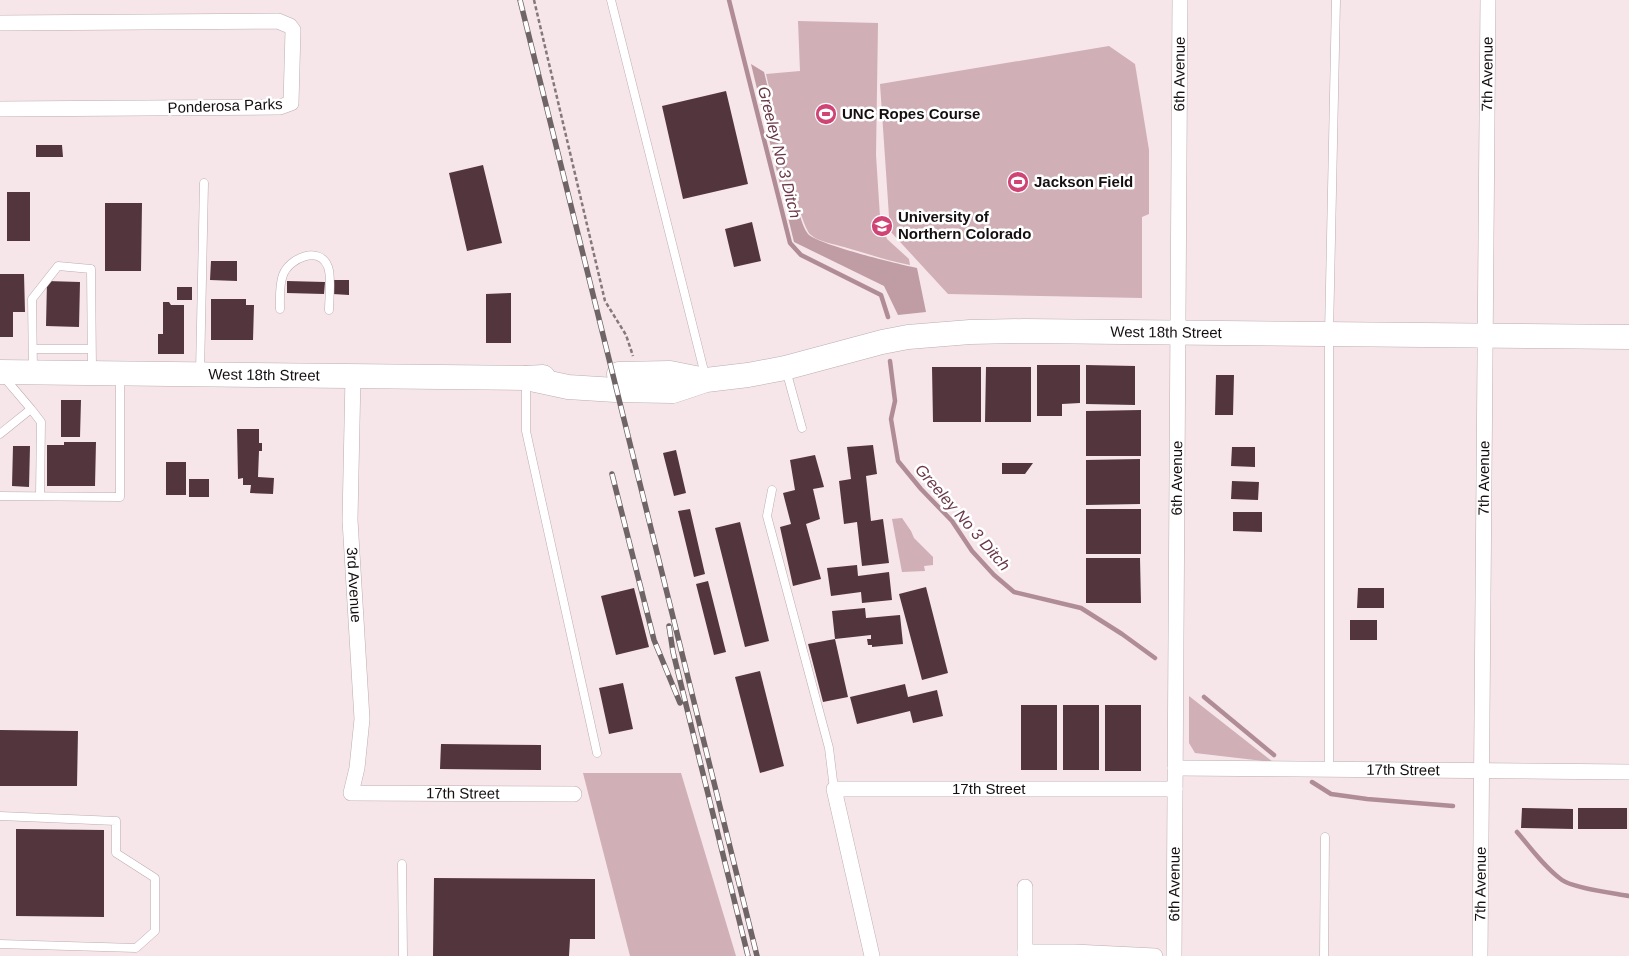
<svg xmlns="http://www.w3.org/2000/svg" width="1629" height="956" viewBox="0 0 1629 956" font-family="Arial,sans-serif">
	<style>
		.green { fill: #d0afb7 }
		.forest { fill: #c09ca4 }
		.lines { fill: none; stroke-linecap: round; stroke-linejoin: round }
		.stream { stroke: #b08d96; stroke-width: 4.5 }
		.building { fill: #53363d }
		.service-casing { stroke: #bdadb0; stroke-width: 9 }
		.minor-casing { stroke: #bdadb0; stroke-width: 16 }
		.primary-casing { stroke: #bdadb0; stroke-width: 25 }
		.path { stroke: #84787b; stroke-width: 2.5; stroke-dasharray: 4 2.5; stroke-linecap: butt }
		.service { stroke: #fff; stroke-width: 8 }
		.minor { stroke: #fff; stroke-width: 15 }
		.primary { stroke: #fff; stroke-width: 24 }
		.rail-casing { stroke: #6f6567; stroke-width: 5.5 }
		.rail { stroke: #fff; stroke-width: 4; stroke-dasharray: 11; stroke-linecap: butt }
		.labels { text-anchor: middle; stroke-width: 5; stroke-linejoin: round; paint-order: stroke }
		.street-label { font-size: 15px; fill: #150f10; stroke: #fff }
		.poi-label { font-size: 15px; font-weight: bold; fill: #150f10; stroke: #fff; text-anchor: start }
		.water-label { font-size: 16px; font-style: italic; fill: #6a3746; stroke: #fff }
	</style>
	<rect width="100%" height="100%" fill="#f6e5e9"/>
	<path class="green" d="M798,21L878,23L876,155L880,217L887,239L909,259L910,265C888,261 866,253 844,247C834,244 819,242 811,235C798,224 772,98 766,74L800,71Z
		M1109,46L1135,64L1149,150V214L1142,217V298L948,294L890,231L880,84Z
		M902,518L911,531L914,538L933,557V565L924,566L925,571L902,572L892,519Z
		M1189,696L1273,762L1195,753L1189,743Z
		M583,773H681L736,956H630Z"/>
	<path class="forest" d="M751,64L764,72L800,216C802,222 804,229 808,234C819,245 898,264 917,268L926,312L898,315L884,286L794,242Z"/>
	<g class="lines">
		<path class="stream" d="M729,0L790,243L801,255L881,295L888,317
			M890,361L895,401L891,419L898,461L921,489L952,521L972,551L994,575L1014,592L1081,608L1122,634L1155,658
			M1204,697L1274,755
			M1312,782L1331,794L1367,799L1453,806
			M1517,832C1531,848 1544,867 1562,880C1573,888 1613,893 1629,896"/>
	</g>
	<path class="building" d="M726,91L748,184L683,199L662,106Z
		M36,145H62L63,157H36Z
		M483,165L502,243L467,251L449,173Z
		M7,192H30V241H7Z
		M105,203H142L141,271H105Z
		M752,222L761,261L734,267L725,229Z
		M211,261H237V281L210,280Z
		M0,274H24L25,312H13V337H0Z
		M333,280H349V295L333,294Z
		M47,281L80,282L79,327L46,326Z
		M287,281L325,282L324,294L287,293Z
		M177,287H192V300H177Z
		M511,293V343H486V294Z
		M211,299H246V305H254L253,340H211Z
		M163,302H169L171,305H184V354H158V334H163Z
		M1037,365H1080V403L1062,404V416H1037Z
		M1086,365L1135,366V405L1086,404Z
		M932,367H981V422H933Z
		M986,367H1031V422H985Z
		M1216,375H1234L1233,415H1215Z
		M61,400H81L80,437H61Z
		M1141,410V456H1086V411Z
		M237,429H259V443H262V451H259L258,477L274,478L273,494L250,493L251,485H243V478L238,479Z
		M64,442H96L95,486H47V445H64Z
		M873,445L877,474L866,476L871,521L883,519L889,563L862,566L857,522L844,524L839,481L851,479L847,447Z
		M13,446H30L29,487L12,486Z
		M1232,447H1255V467L1231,466Z
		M676,450L686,493L674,496L663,453Z
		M815,455L824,487L813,489L820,519L806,524L821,579L793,586L780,527L791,524L783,493L795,490L790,460Z
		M1140,459V504L1086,505V460Z
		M166,462H186V495H166Z
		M1002,463H1033L1025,474H1002Z
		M189,479H209V497H189Z
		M1232,481L1259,482L1258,500L1231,499Z
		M690,509L705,574L694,577L678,511Z
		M1086,509H1141V554H1086Z
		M1233,512H1262V532L1233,531Z
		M740,522L769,641L745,647L715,528Z
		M1086,558H1140L1141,603H1086Z
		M857,565L858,576L889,572L892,600L862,603L861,592L831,596L827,568Z
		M708,581L726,652L714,655L696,584Z
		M926,587L948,673L922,680L899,594Z
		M634,588L649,647L616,655L601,596Z
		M1358,588H1384V608H1357Z
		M865,608L866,618L900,615L903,644L872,647V645H868L867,639H871V635L835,639L832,611Z
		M1350,620H1377V640H1350Z
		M835,639L848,697L823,702L808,644Z
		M760,671L784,766L760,773L735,677Z
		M623,683L633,729L609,734L599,688Z
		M905,684L908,697L937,690L943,716L913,723L910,711L857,724L850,697Z
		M1021,705H1057V770H1021Z
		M1063,705H1099V770H1063Z
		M1105,705H1141V771H1105Z
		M0,730L78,731L77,786H0Z
		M441,744L541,745V770L440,769Z
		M1522,808L1573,809V829L1521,828Z
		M1578,808H1627V829H1578Z
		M16,829L104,830V917L16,916Z
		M434,878L595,879V939H570L569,956H433Z"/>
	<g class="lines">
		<g class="service-casing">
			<path id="service" d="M611,0L705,375
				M280,309C280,299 279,285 283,275C289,258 320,245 328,267C332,277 329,299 329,310
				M33,349H91
				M786,370L802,428
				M33,371L32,299L58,266L91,269L92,370
				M200,372L204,183
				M3,376L31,409L41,422L40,496
				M526,380V431L597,753
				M0,434L31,409
				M772,490L767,516L829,748L834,789
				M0,496L120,497V376
				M1329,768V334L1336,0
				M0,816L116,821V853L155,878V931L136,948L0,944
				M402,864L403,956
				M1324,956L1325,837"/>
		</g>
		<g class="minor-casing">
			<g id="minor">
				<path d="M0,23L278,21L290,26L293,30L291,103L280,107L0,109"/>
				<path id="s1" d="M353,376L350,520L362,719L357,768L351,793L574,794"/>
				<path id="s2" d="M1175,768L1629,772"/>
				<path d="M1025,952H1074L1155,956"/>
				<path id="s3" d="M872,956L834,789H1175"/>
				<path d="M1025,956V887"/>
				<path id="s4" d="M1174,956L1180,0"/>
				<path id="s5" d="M1480,956L1488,0"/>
			</g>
		</g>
		<g class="primary-casing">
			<g id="primary">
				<path id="s6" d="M0,372L526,378L543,377"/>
				<path d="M619,374L670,373L705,380"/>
				<path id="s7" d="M526,378L568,387L615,390L673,391L706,380L748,375L785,368L882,342L908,337L970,332L1024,331L1629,337"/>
			</g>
		</g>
		<path class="path" d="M534,0L605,301L626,335L633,356"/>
		<use href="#service" class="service"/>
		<use href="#minor" class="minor"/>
		<use href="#primary" class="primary"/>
		<g class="rail-casing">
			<path id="rail" d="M520,0L757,956
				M612,474L654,640L680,703
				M669,626L673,652L748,956"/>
		</g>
		<use href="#rail" class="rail"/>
	</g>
	<defs>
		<g id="stadium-disc" transform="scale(1.125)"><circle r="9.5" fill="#d04375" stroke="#fff"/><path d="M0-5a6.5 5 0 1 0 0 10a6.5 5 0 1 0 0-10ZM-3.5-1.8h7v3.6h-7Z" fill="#fff"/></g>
		<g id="university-disc" transform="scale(1.125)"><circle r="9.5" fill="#d04375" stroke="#fff"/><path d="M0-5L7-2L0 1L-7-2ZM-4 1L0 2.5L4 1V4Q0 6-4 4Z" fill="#fff"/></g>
	</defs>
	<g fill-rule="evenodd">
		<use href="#stadium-disc" x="826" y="114"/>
		<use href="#stadium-disc" x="1018" y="182"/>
		<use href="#university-disc" x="882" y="226"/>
	</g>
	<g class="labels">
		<g class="street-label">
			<text dy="5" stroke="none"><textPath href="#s4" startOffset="882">6th Avenue</textPath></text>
			<text dy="5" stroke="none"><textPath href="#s5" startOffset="882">7th Avenue</textPath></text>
			<text transform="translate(225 106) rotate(-2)" y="5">Ponderosa Parks</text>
			<text dy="5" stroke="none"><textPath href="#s7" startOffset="648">West 18th Street</textPath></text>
			<text dy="5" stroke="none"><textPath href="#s6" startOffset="264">West 18th Street</textPath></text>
			<text dy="5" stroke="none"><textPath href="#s4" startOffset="478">6th Avenue</textPath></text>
			<text dy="5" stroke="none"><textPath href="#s5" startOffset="478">7th Avenue</textPath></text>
			<text dy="5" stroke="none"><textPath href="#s1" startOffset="209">3rd Avenue</textPath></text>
			<text dy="5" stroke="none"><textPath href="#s2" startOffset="228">17th Street</textPath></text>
			<text dy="5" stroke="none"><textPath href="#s3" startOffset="326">17th Street</textPath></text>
			<text dy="5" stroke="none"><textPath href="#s1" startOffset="530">17th Street</textPath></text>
			<text dy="5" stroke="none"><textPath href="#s4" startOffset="72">6th Avenue</textPath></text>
			<text dy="5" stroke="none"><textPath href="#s5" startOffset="72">7th Avenue</textPath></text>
		</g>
		<g class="poi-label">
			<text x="842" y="119">UNC Ropes Course</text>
			<text x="1034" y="187">Jackson Field</text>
			<text x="898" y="222">University of<tspan x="898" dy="17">Northern Colorado</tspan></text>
		</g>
		<g class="water-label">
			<text transform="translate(780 152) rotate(76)" y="6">Greeley No 3 Ditch</text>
			<text transform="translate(963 517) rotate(49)" y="6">Greeley No 3 Ditch</text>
		</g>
	</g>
</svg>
